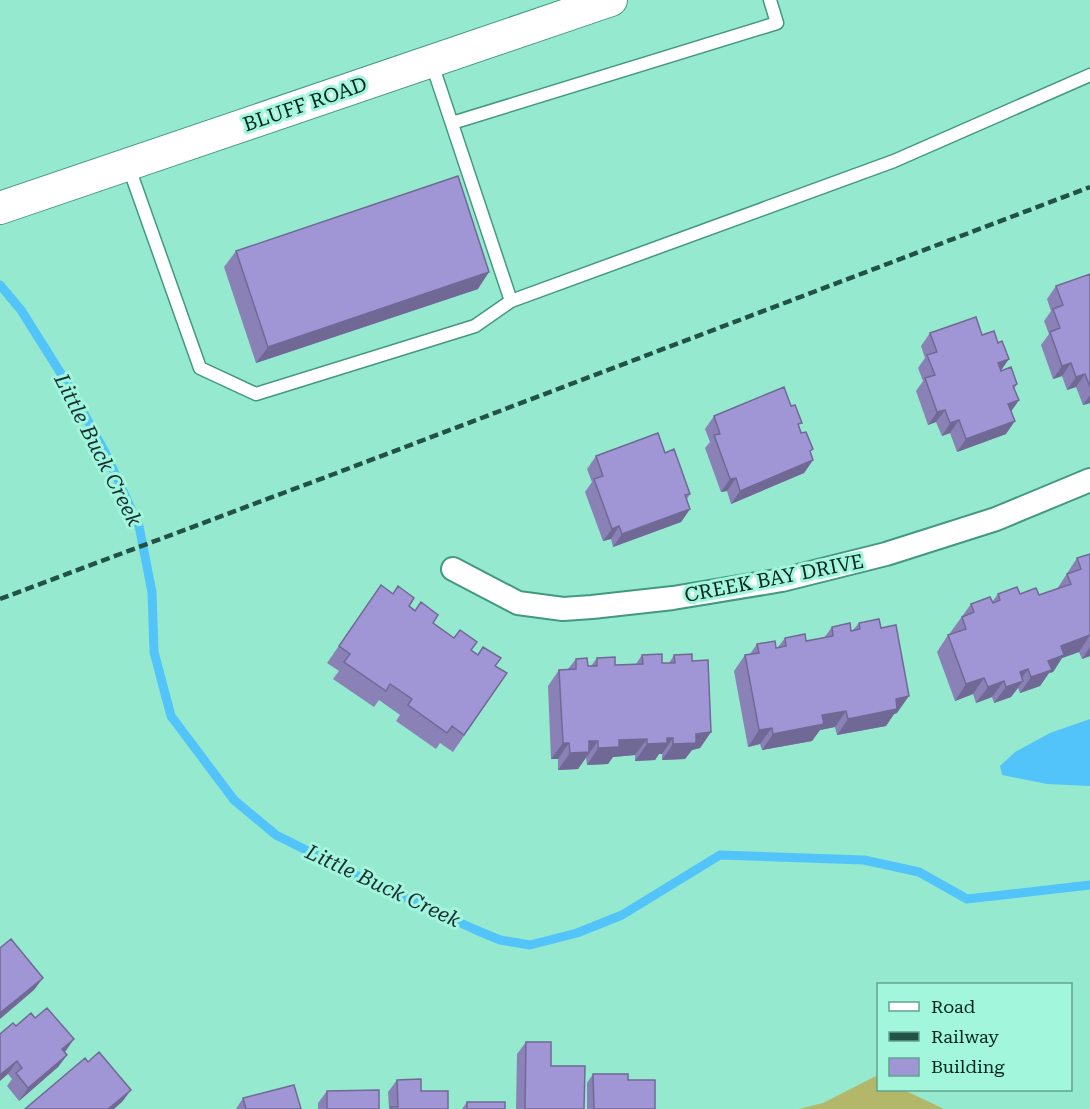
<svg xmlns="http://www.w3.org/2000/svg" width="1090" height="1109" viewBox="0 0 1090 1109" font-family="'Roboto Serif',serif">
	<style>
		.green { fill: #b2b769 }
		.water { fill: #53c4f9 }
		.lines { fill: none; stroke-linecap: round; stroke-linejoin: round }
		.stream { stroke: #53c4f9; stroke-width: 9 }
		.lane-casing { stroke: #439880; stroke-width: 15 }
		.street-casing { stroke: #439880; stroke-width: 26 }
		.secondary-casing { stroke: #439880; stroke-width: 34 }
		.lane { stroke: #fff; stroke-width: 12 }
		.street { stroke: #fff; stroke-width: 22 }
		.secondary { stroke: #fff; stroke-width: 32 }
		.rail { stroke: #225245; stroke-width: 4.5; stroke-dasharray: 9 4.5; stroke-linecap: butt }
		.wall { fill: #8a81b7 }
		.shaded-wall { fill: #716995 }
		.building { fill: #a196d5; stroke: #716995; stroke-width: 1.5 }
		.labels { text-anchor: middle; stroke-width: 6; stroke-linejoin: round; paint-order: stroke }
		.street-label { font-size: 20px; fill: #00251c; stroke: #a2f6db }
		.water-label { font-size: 21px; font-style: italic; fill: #192d37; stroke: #a2f6db }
	</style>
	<rect width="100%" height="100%" fill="#95e9ce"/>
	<path class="green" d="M876,1076L878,1077V1090H904L944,1109H799L823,1103Z"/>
	<path class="water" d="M1090,719V786L1047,784L1002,775L1000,766L1015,752L1050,733Z"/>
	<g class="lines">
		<path class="stream" d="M0,285L21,310L70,388L107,456L139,526L152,592L154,652L171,716L234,800L276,835L358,876L476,930L500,940L530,945L577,933L622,915L720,855L864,860L919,872L967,899L1090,885"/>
		<g class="lane-casing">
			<path id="lane" d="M431,61L511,301L894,161L1090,75
				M452,123L777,23L770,0
				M128,165L200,368L256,394L475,326L511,301"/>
		</g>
		<g class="street-casing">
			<path id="street" d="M453,569L518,603L563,609L592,607L673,598L782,580L886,554L996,519L1090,480"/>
		</g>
		<g class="secondary-casing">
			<path id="secondary" d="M0,208L611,0"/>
		</g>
		<use href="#lane" class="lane"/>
		<use href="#street" class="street"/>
		<use href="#secondary" class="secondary"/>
		<path class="rail" d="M0,599L334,474L1090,187"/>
	</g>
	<path class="wall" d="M236,251L478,289L256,363L224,267Z
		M1090,274V403L1083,405L1076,387L1067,390L1062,376L1053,379L1041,345L1049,334L1044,321L1051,311L1047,299L1056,286Z
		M930,333L982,335L1000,371L1017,384L1014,389L1019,400L1011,411L1006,434L957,452L950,433L942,436L936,422L928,425L916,391L923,381L918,368L925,358L921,346Z
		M791,406L813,460L804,473L731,504L727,491L721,492L705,448L710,442L705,429L714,416Z
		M665,453L690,494L687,499L690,509L681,522L613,547L611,539L603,541L585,492L592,482L587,469L596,456Z
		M1090,554V656L1082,659L1079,652L1062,658L1053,672L1049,673L1040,686L1020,693L1018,688L1011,697L994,703L992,697L976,703L973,694L955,701L937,652L948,635L951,634L950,633L971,604L992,602L998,594H1020L1039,595L1057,589L1077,558Z
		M381,585L471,650L507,673L453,752L440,743L436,749L396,721L400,715L379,700L374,707L333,679L339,671L327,663Z
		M859,623L897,713L894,714L886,726L837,735L835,727L820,730L812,741L762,750L760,744L748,747L734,671L745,655L750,654L757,644L776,648L778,647L785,638L806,641L824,638L832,627L851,631L853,630Z
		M642,655L662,663H669L674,655L692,661L711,732L700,748L692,750L685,759L662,760V754H659L655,760L635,761V755L613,757L608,764L587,765L586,757L578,769L558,770V759H551L548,686L559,670L568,669L576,659L588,666H591L597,658L615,665L636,664Z
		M16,1026L65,1052L67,1055L58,1067L19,1101L7,1086L12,1079L8,1074Z
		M526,1042L551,1066L584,1109H516L517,1054Z
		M593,1074L628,1080L655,1109H587V1083Z
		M397,1080L421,1091L448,1109H389L388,1092Z
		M327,1091L379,1109H318V1103Z
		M243,1098L301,1109H236Z
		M467,1102L505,1109H462Z"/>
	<path class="shaded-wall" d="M489,272L478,289L256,363L268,347Z
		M1009,359L1000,372L998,363Z
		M1071,363L1062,376L1053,379L1062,366Z
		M1085,374L1076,387L1067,390L1076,377Z
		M1090,395V403L1083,405Z
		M1019,400L1010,413L1008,404Z
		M945,410L936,422L928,425L937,412Z
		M959,420L950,433L942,436L950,423Z
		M1015,421L1006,434L957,452L966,439Z
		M813,460L804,473L731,504L740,491Z
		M736,478L727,491L721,492L730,479Z
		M690,509L681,522L613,547L622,534Z
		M619,526L611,539L603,541L612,529Z
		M1090,635L1079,652L1062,658L1053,672L1049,673L1040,686L1020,693L1031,677L1061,646Z
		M1090,647V656L1082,659Z
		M1028,669L1019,682L1023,681L1011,697L994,703L1006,687L1020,672Z
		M984,678L973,694L955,701L966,684Z
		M1004,681L992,697L976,703L988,687Z
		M909,696L897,713L894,714L886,726L837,735L848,719L896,699Z
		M846,711L835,727L820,730L812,741L762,750L773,734L822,715Z
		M772,728L760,744L748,747L759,730Z
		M711,732L700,748L692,750L685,759L662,760L673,744L696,734Z
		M667,738H673L662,754H659L655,760L635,761L647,744Z
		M647,739L635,755L613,757L608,764L587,765L598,748L619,740Z
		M589,741H598L578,769L558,770L570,753Z
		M563,743H569L558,759H551Z
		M43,978L34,990L0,1019V1013Z
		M74,1039L65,1052L62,1049Z
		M67,1055L58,1067L19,1101L28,1088Z
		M17,1061L8,1074L0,1081V1075Z
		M131,1090L122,1102L114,1109H108Z"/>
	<path class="building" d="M458,176L489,272L268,347L236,251Z
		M1090,274V387L1085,374L1076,377L1071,363L1062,366L1050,332L1060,328L1053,309L1063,305L1056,286Z
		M976,317L982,335L994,331L998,343L1002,341L1009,359L998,363L1001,371L1011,367L1017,384L1013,386L1019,400L1008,404L1015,421L966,439L959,420L950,423L945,410L937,412L925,378L935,375L927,355L937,352L930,333Z
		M784,387L791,406L795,405L802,423L798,424L801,433L806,432L813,449L810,451L813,460L740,491L736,478L730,479L714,435L720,434L714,416Z
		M658,433L665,453L674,449L690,494L685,495L690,509L622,534L619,526L612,529L594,479L603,476L596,456Z
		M1090,554V635L1061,646L1064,655L1048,661L1052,670L1031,677L1028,669L1020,672L1023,681L1006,687L1004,681L988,687L984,678L966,684L948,635L966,629L962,617L974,612L971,604L990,597L993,603L1000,600L998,594L1017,587L1020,594L1036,588L1039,595L1071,584L1067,574L1081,569L1077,558Z
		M381,585L393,594L398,586L414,598L409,606L415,611L421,602L438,615L433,623L454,638L460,630L477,642L471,650L478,655L483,647L501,658L495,666L507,673L464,735L452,726L447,733L408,705L412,699L390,684L386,691L344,662L350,654L339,646Z
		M879,619L881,628L896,625L909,696L896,699L897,709L848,719L846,711L822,715L824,724L773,734L772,728L759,730L745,655L759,653L757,644L775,641L776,648L786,646L785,638L805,634L806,641L833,636L832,627L850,623L851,631L860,629L859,623Z
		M662,654V663H675L674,655L692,654V661L708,660L711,732L696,734V743L673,744V738H667V743L647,744V739L619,740V747L598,748V741H589V752L570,753L569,743H563L559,670L576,669V659L587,658L588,666H597V658L615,657V665L643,664L642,655Z
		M11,939L43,978L0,1013V948Z
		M47,1008L74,1039L62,1049L67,1055L28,1088L16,1073L22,1068L17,1061L0,1075V1034L13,1023L16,1026L31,1013L35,1018Z
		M526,1042H551V1066H585L584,1109H525Z
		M99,1052L131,1090L108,1109H25L85,1058L88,1062Z
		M593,1074H628V1080H655V1109H594Z
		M421,1079V1091H448V1109H391V1107H398L397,1080Z
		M294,1085L301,1109H246L243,1098Z
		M379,1090V1109H327V1091Z
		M467,1102H505V1109H467Z"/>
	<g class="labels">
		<g class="street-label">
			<text transform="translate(305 104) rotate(-19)" y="7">BLUFF ROAD</text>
			<text transform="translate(774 578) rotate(-11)" y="7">CREEK BAY DRIVE</text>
		</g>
		<g class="water-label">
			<text transform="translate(98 450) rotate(63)" y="7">Little Buck Creek</text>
			<text transform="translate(383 886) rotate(25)" y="7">Little Buck Creek</text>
		</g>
	</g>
	<rect x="877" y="983" width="195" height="108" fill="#a2f6db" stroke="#61a28f" stroke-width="1.5"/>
	<rect x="889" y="1002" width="30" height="9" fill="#ffffff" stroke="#61a28f" stroke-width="1.5"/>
	<text x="931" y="1013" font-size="18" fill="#00251c">Road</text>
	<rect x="889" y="1032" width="30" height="9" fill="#225245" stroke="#61a28f" stroke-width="1.5"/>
	<text x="931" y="1043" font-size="18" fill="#00251c">Railway</text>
	<rect x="889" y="1058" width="30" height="18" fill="#a196d5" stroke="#61a28f" stroke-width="1.5"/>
	<text x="931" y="1073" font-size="18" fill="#00251c">Building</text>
</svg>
